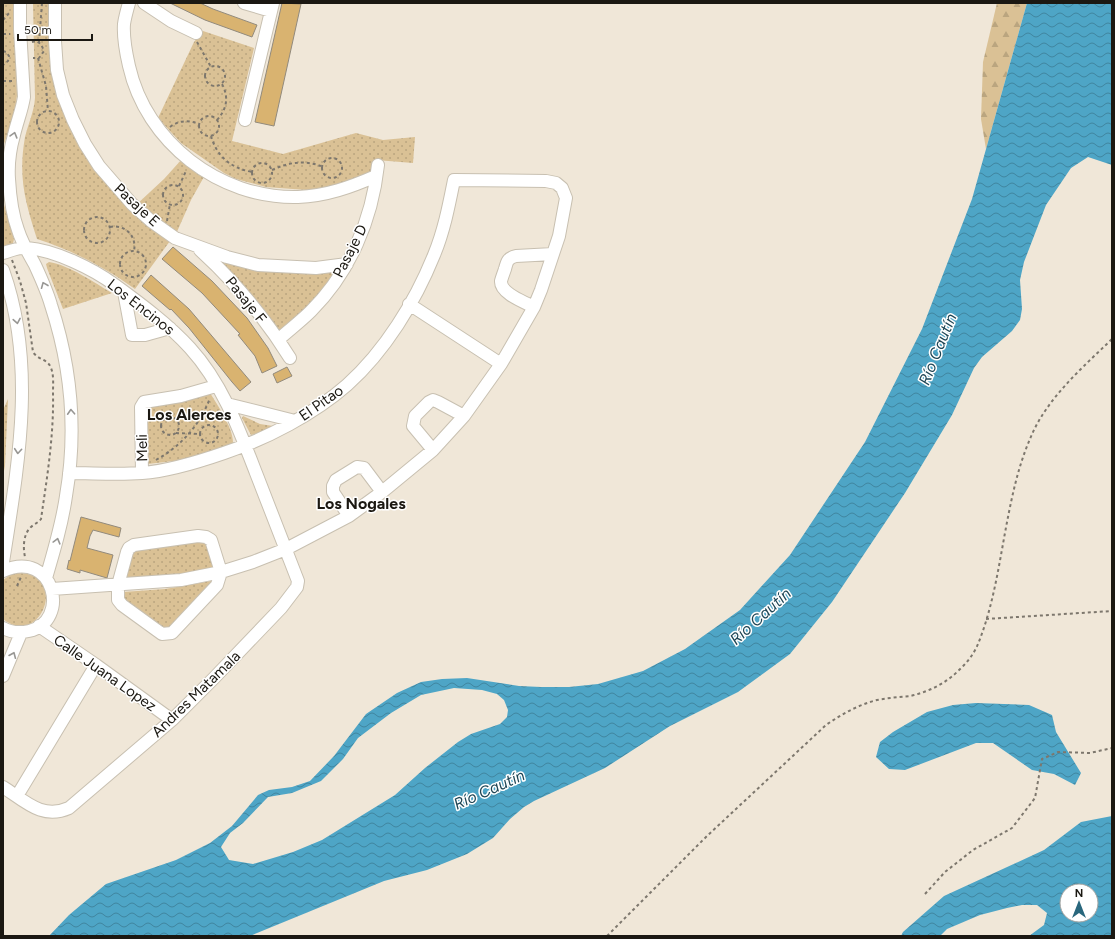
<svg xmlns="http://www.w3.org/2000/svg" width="1115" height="939" viewBox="0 0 1115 939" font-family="Figtree,sans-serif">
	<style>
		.grass { fill: url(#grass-dots) }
		.forest { fill: url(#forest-firs) }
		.water { fill: url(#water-waves); fill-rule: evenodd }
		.building { fill: #d9b370; stroke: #928a7c }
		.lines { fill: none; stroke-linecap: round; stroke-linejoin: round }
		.minor-casing { stroke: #c8c0b1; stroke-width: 14 }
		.path { stroke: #7d776d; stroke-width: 2; stroke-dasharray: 3 3; stroke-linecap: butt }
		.minor { stroke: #fff; stroke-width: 12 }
		.oneway { stroke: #989794 }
		.labels { text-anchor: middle; stroke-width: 3; stroke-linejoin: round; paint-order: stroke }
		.street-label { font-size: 15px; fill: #1b1812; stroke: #fff }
		.water-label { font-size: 16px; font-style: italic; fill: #1f4655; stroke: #fff }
		.neighbourhood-label { font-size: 16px; font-weight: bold; fill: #1b1812; stroke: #fff }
	</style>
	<defs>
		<pattern id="grass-dots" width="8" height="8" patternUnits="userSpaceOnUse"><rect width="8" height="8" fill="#dac195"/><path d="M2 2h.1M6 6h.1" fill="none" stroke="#baa57f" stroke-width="1.8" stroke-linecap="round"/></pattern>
		<pattern id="forest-firs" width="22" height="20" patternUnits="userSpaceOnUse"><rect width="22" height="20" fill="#dac195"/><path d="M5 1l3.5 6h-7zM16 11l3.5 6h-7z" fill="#baa57f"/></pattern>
		<pattern id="water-waves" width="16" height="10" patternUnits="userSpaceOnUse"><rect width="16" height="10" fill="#4ea5c6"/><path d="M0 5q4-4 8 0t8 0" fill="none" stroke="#40859f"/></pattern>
	</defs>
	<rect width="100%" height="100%" fill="#f0e7d8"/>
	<path class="grass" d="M3,3H14L17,95L15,111L3,147Z
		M33,3H50L49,16L82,148L170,241L135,289C104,267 74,251 37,239C25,201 18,177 25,137C28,124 34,112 35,98Z
		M203,31L254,48L232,141L283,154L356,133L383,140L415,137L413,163L376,160L374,170L359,178L330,187L306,190L266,187L236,179L224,173L181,143L158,118L194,42Z
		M182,159L205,175L191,200L176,234L136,205L164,179Z
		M3,201L14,239C13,246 10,247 3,249Z
		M217,258L341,268C328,291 298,316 277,332Z
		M49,262C69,265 95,283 112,293L63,309L47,268L46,264Z
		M209,391C217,405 234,428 233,444L229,447L182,460L148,464L145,406Z
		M8,399L5,466L3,476V410Z
		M243,416L260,424L273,426L259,433L251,435L242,418Z
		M206,541L216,563L213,570L125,581L131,551Z
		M16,573C70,570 42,650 3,619V580L10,575Z
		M211,581L213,584L201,598L166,630L121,600L123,592L165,589Z"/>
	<path class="forest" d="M997,3H1027L986,149L981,119L983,62Z"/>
	<path class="water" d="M1027,3H1112V165L1088,157L1071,168L1046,205L1024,262L1020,280L1022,309L1020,320L1012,331L982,357L974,368L952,415L905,493L832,602L790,654L738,692L670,726L605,768L534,801L524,807L510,819L493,838L467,854L427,870L384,881L250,936H49L69,915L106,884L176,860L210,843L232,826L258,795L269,790L292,787L310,781L334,756L366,714L397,693L421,682L442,679L467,678L519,686L541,687H569L598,684L643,671L685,649L740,610L790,555L865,442L922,329L972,199ZM454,688L482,690L497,694L504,700L508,710L507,717L500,724L471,734L458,742L425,768L395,795L322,840L293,852L253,864L229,860L221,847L230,833L243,823L268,797L292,793L321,781L343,759L358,738L391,713L421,695Z
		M976,703L1029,705L1052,715L1056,732L1081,773L1075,785L1054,774L1032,770L993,743H976L905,770L889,769L876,757L880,742L893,732L927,712L953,705Z
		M1112,816V936H1029L1044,925L1047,913L1037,905H1022L1007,908L980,915L947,929L940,936H901L903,932L944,896L1044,850L1081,822ZM1067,891H1091V915H1067Z"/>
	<path class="building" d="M170,3H200L213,9L257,25L252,37L205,20Z
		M282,3L301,4L274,126L255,122Z
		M173,247L212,281L247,318L268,348L277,366L262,373L255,356L238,335L240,334L202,293L162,259Z
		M151,275L189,309L251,382L240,391L232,382L189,328L171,309L170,310L142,286Z
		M287,367L292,376L277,383L273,374Z
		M81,517L121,528L119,537L93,530L90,536L87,548L113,555L107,578L80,570V573L67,569L69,560L70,561Z"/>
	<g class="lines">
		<g class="minor-casing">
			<path id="minor" d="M20,3V29L24,97C22,110 17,122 14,135C10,149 8,164 9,179C10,197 12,214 18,230C22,243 29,254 35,265C41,278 47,291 51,305C71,366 77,432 66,496C62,524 54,551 46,578
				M55,3V41L57,70L63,95L73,120L85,144L99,166L132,204L151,221L175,238L227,257L258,265L316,268L347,264
				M129,3C127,10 125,17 124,24C123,38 126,53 129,66C146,142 219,199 298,197C326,196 351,187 376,176
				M144,3L171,21L196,33
				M244,3L271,11
				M245,120L273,3
				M200,250C234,281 265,318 290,358
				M3,253C10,251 19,247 27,248C55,250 93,269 115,285C141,304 168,324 190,348C222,383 239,429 256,473C270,509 284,545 298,581L297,587L281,608L214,678L172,720L69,808C42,820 25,801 3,787
				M3,270C37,365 18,466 3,562
				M124,292L132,335H145L170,328
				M409,304L501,364
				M534,307C524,302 500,293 501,281C502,277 504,272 505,269C507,261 508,258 516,256L553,254
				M279,339C289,330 301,321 311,311C350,272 372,220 378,165
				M227,404L295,421
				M433,450L413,426L415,416L429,402L433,400L438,402L464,416
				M142,473L141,407L144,402L181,396L216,386
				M349,516L333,492V486L336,480L357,467L364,468L382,492
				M198,536L206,537L211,540L221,572L217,585L172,633L162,634L122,605L118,600V585L127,552L129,548L134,545Z
				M3,571C55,548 71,622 29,631C20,633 12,633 3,628
				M52,589L181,580L221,572L253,562L286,549L349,516L382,492L433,450L464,416L501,364L534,307L541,290L559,236L566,198L562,188L556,183L546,181L454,180C449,205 444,231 434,255C415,302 385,351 347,385C314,414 266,439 224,453C198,462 169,471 142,473C118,475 93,473 69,473
				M39,626L96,665L172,720
				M3,676L21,633
				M17,796L96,665"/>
		</g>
		<path class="path" d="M3,20L10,12
			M3,34H10
			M32,42L36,41L41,44L44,51L39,58H33
			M39,42L42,3
			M197,42L211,67
			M3,51L6,52L9,56L8,61L3,65
			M38,58L46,86L48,111
			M205 76a10 10 0 1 1 20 0a10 10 0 1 1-20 0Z
			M3,81H13
			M37 122a11 11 0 1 1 22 0a11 11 0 1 1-22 0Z
			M199 126a10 10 0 1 1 20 0a10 10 0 1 1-20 0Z
			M217,120C227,109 229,97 222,84
			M170,127C179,120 189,120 199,124
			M211,136C217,157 231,168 252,172
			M322 168a10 10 0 1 1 20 0a10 10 0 1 1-20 0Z
			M252 173a10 10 0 1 1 20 0a10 10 0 1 1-20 0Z
			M272,170C289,162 304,160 321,166
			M163 195a10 10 0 1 1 20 0a10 10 0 1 1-20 0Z
			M179,186L186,171
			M84 230a13 13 0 1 1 26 0a13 13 0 1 1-26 0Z
			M167,221L170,204
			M110,227C125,224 137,236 134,251
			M120 264a13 13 0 1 1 26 0a13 13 0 1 1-26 0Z
			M12,260L20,281L26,303L33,352C38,360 48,359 51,368C54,375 53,385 53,393C54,435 47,478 41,519C38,523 34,524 31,527C23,534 23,548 25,557
			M161 426a9 9 0 1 1 18 0a9 9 0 1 1-18 0Z
			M200 434a9 9 0 1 1 18 0a9 9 0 1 1-18 0Z
			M176,433L200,434
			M156,460C181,446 200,425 210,398
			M17,586L21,577
			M986,619L1112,611
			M925,894L945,872L973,850L1012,828L1035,798L1042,759L1058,752L1090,753L1112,748
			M607,936L707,836L826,725C842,714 858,705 877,700C888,698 899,697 910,696C928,692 945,684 958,671C966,664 974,654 978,644C995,602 1000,556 1009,512C1014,487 1020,462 1030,439C1046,399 1081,369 1112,339"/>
		<use href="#minor" class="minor"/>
	</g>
	<defs><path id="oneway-chevron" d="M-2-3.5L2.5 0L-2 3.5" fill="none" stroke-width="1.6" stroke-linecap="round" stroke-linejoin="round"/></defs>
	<g class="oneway">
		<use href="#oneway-chevron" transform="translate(14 135) rotate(-74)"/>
		<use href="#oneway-chevron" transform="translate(44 285) rotate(-112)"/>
		<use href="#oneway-chevron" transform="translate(17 321) rotate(80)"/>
		<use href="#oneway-chevron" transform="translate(71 412) rotate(-93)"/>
		<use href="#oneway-chevron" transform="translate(18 451) rotate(95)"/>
		<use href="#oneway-chevron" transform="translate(57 541) rotate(-75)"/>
		<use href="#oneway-chevron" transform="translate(13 655) rotate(-67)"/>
	</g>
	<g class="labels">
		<g class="street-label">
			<text transform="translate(137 205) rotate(43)" y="5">Pasaje E</text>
			<text transform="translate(350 251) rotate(-63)" y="5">Pasaje D</text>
			<text transform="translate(246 300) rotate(51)" y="5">Pasaje F</text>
			<text transform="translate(141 307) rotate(38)" y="5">Los Encinos</text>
			<text transform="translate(321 403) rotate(-35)" y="5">El Pitao</text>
			<text transform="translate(142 448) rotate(-91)" y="5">Meli</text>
			<text transform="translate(105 673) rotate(35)" y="5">Calle Juana Lopez</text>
			<text transform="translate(196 694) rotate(-44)" y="5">Andres Matamala</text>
		</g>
		<g class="water-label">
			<text transform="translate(937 349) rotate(-68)" y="6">Río Cautín</text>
			<text transform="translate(760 616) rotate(-42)" y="6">Río Cautín</text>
			<text transform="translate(489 789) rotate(-24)" y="6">Río Cautín</text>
		</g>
		<g class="neighbourhood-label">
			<text x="189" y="420">Los Alerces</text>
			<text x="361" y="509">Los Nogales</text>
		</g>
	</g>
	<rect width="1115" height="939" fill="none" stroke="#1b1812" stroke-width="8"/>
	<g transform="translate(1079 903)"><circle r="19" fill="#ffffff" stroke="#a4a3a0"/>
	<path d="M0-3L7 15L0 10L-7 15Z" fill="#29677d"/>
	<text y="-6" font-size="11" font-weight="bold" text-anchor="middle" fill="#1b1812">N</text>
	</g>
	<path d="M18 34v6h74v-6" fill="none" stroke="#1b1812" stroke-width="2"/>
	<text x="24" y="34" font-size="12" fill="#1b1812" stroke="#ffffff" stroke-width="3" paint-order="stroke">50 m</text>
</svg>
